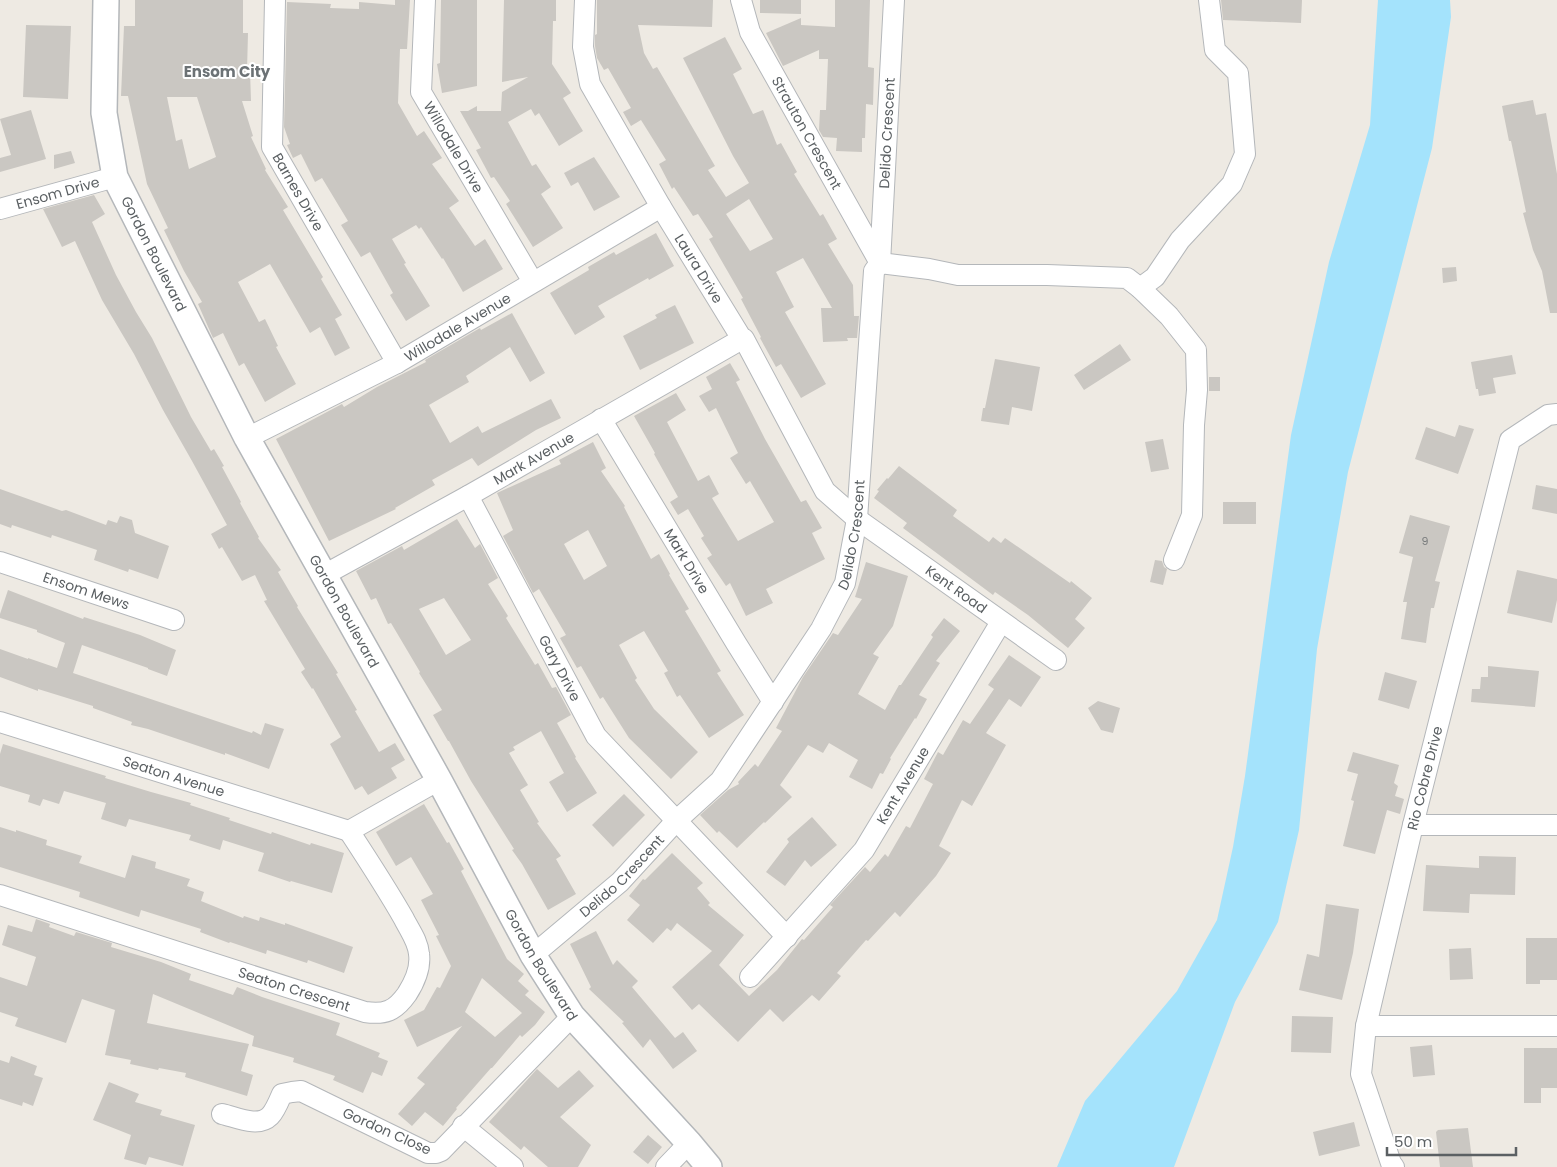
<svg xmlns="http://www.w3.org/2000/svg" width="1557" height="1167" viewBox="0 0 1557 1167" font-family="Poppins,sans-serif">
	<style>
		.water { fill: #a4e3fc }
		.building { fill: #cac7c2; fill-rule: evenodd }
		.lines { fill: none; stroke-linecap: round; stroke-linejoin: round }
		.minor-casing { stroke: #b4b7ba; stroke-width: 22 }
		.tertiary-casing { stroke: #b4b7ba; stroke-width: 28 }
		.minor { stroke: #fff; stroke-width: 20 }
		.tertiary { stroke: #fff; stroke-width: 25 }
		.labels { text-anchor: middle; stroke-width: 4; stroke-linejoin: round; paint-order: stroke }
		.number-label { font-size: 11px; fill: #777a7b }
		.street-label { font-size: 14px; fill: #5b6063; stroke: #fff }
		.neighbourhood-label { font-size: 15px; font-weight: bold; fill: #6c7275; stroke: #fff }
	</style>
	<rect width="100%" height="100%" fill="#eeeae3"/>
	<path class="water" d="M1378,0H1450L1451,17L1432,148L1348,472L1317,649L1299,830L1278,922L1235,1002L1174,1167H1057L1085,1101L1177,991L1217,920L1233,847L1245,776L1291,435L1329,262L1370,125Z"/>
	<path class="building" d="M135,0H243V33H248L247,71H250L251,101H242L253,136L251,137L266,169L265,170L288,207L283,210L323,277L321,279L342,315L335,319L350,348L335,356L320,327L310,333L270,264L238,282L259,322L265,319L278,346L276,347L296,384L265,402L244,363L239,366L223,333L213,338L198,304L202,302L184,271L164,230L168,228L147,184L128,96H121L124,26H135ZM167,97H197L216,157L189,169L182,139L176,141Z
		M395,0H410L407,49H400L398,103L417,136L424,131L442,158L432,164L459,201L449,208L475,246L485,239L503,269L463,292L443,258L442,259L421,227L419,229L416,225L392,239L406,263L404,264L430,306L406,321L390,295L393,293L370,252L361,257L341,225L348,221L322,178L315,182L301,154L293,158L287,145L290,144L284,127L287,2L331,4L330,8L359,9V2L395,5Z
		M441,0H477V86L442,93L437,64L440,63Z
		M504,0H556V21H553L552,64L571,93L563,98L583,131L559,146L539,113L535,116L531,109L508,122L532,166L536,164L551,187L541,194L563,228L533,247L506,204L510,201L494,177L491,178L476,150L481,148L460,111H468L477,106V111H501L502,92L528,77L502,82Z
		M597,0H713L712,27L638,25L644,53L653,69L657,67L715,166L708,170L726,197L749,183L733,156L683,58L725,37L742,69L733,74L753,114L763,110L777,145L781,143L797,172L794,174L820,216L823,214L837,239L828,244L853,285L854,316H859L857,338H847L848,341L823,342L821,308H832L803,258L776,272L794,307L785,312L826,384L801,398L781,364L776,367L760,338L761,337L741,299L743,298L709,239L713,237L698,214L693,216L674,187L672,189L659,164L666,160L641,120L631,126L623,112L631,108L608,68L604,70L597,58L595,46V35L597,34ZM749,199L773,239L750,251L726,214Z
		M760,0H801V14L760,13Z
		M835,0H870L868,67L874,68L873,105L866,104L865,138H862V152L836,151L837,138L823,137L819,130L820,110H826L828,59H819V50L783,66L766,33L801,18V25L835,27Z
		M1221,0H1302L1301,23L1223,20Z
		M26,25L71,26L68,99L23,97Z
		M1533,100L1536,115L1546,113L1557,174V313H1550L1542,271L1533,250L1523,213L1526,212L1511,141H1509L1502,106Z
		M31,110L46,159L0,172V158L11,155L0,119Z
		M71,151L75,163L54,169V155Z
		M594,157L620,197L594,211L578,182L571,186L564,173Z
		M94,195L105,214L92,222L116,275L136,312L152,338L191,417L211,451L214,449L224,466L222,467L241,502L240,503L259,537L258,538L281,570L278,572L298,606L297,607L338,673L336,674L357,710L355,711L379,752L395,743L405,760L391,768L397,778L368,795L362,786L355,790L330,744L341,737L313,688L312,689L301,672L305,669L264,601L267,600L255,575L242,581L222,547L219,549L211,534L227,525L192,461L163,410L134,354L102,300L75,241L62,247L43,209Z
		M656,233L674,266L649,280L648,278L598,306L605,317L575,335L550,293L589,270L588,267L614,252L616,255Z
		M1456,267L1457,281L1443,283L1442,268Z
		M675,305L694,343L640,370L623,336L657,318L655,315Z
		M512,313L545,373L530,382L510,347L466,376L469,382L429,405L450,443L478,426L482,433L551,399L561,418L536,430L478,466L472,458L432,480L435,485L395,508L396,509L329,541L276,439L342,404L344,407L377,387L426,362L425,360L480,328L481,330Z
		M1120,344L1131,360L1084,390L1074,375Z
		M1512,355L1516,374L1493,378L1496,393L1479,396L1478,389H1476L1471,362Z
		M995,359L1040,367L1032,411L1012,407L1009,425L981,421L983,408H985Z
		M730,363L740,380L736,382L765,439L801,502L806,500L822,528L812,533L825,559L766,589L773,603L746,616L730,583L726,586L707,558L712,555L701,538L704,536L688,509L678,515L670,502L678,497L654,454L655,453L634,416L676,393L686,410L667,422L698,481L709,475L719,494L712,498L738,541L774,522L750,481L746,484L730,458L738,453L716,408L709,412L699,396L712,389L706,377Z
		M1209,377H1220V391H1209Z
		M1459,425L1474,429L1458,474L1415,459L1426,427L1455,437Z
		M1163,439L1169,469L1151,472L1145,442Z
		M593,442L606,468L601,471L625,506L624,507L651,559L659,554L670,574L669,575L689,609L685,611L721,671L717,673L744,715L709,738L680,695L677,697L664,673L668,671L644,631L619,645L637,678L635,680L654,709L698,752L671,779L629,738L603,697L600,699L581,666L577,668L560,638L566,635L539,589L533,593L503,536L513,530L497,493L561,464L559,460ZM588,530L607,566L584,580L564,544Z
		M899,466L957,510L953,516L989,542L993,537L1001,543L1005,538L1070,583L1071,581L1092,598L1075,619L1085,628L1068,648L1028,615L995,592L993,595L903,528L907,523L874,498L879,491L877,490L887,478L888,479Z
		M1536,485L1557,489V514L1532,509Z
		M0,489L62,511L66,510L106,525L108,520L117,523L120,516L132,520L135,533L169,546L158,579L129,569L128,572L94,560L97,550L52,535L51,538L12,525L11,528L0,524Z
		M1223,502H1256V524H1223Z
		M1410,515L1450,526L1435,581L1440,582L1434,608H1431L1426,643L1401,639L1407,602H1403L1413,557L1399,553Z
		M457,519L475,548L480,544L498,578L488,584L508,616L506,618L535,665L538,663L552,688L556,687L571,715L557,723L576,757L575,758L597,793L567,812L549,782L564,773L541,731L513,747L515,750L509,753L528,785L520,790L539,822L537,823L561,856L556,859L576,894L548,910L522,864L512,850L514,849L471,781L449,741H448L433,715L442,710L419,673L420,672L391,623L388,624L376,598L371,600L356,571L402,546L404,550ZM444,598L471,640L446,655L419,609Z
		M1155,560L1162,561L1164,567L1167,569L1163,585L1150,582Z
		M866,562L908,576L893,626L873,654L879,657L858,694L885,710L899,685H901L933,637L931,635L944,618L960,631L936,661L940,663L919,695L927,699L916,719L915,718L890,758L891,759L883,774L880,773L872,789L849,777L858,760L829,743L823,753L808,745L780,785L792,797L765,823L764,822L737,848L719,831L717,833L700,815L728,790L739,784L738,782L755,764L758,767L782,731L776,728L803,677L833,633L838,635L862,599L855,597Z
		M1517,570L1557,579V600L1552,623L1507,613Z
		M8,590L83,619L84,617L140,635L176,650L167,676L148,669V668L82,645L73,673L252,733L253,731L261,735L265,723L284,729L269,769L225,753V755L148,729L131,725L132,722L93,708V706L38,689V691L0,677V649L28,659V658L57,668L65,643L37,632V630L0,618V614Z
		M1009,655L1041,677L1021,707L1009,699L986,733L1006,745L972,806L962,800L939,846L951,853L936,876L900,917L895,912L868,941L866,940L837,973L841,976L819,1001L812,995L783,1022L770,1009L738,1042L699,1004L692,1010L672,987L712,951L677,923L671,931L667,928L653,943L627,920L640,905L629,896L643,879L645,880L672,853L703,883L697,888L710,903L708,905L744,935L719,965L749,996L777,970L802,939L804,940L833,907L830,905L865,867L870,872L885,854L888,857L906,826L910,828L933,784L924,779L938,752L943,755L963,720L970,724L994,689L988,685Z
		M1488,666L1539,671L1535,707L1471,702L1472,689H1480L1481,677H1488Z
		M1385,672L1417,681L1409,709L1378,700Z
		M1098,701L1120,708L1113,733L1101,730L1088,708Z
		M3,744L106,776L105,778L151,792L191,803L190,805L230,818L229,820L271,834L272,832L310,845L311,843L344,853L332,893L291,881L290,882L258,871L264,853L223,840L220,850L189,840L191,835L129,819L126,827L101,819L106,803L64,791L59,804L43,799L40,806L28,802L30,795L0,786V754Z
		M1353,752L1399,765L1394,783L1398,786L1395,796L1404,799L1400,814L1387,810L1375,854L1343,846L1354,801L1351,800L1358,774L1347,771Z
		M624,794L645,815L613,847L592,825Z
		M424,804L447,843L449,842L464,869L461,871L507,959L524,974L518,981L529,991L525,995L545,1012L535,1025L522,1037L520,1035L492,1068H491L456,1108L457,1109L443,1126L425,1112L412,1126L398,1114L425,1084L417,1078L462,1026L417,1047L404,1020L424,1010L437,987L440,988L451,966L436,936L439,935L421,900L433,894L411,857L396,866L376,832ZM482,978L522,1013L495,1037L465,1012Z
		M812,817L837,845L811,867L805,860L785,886L766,872L789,842L787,839Z
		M0,827L16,832V830L47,840L46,845L82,856L79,863L125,878L132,855L156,862L155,868L190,879L187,886L204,892L201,901L243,918L244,916L259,921L260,917L285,925V923L353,947L344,973L308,960L307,963L267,950L266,954L230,942L229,943L200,932L201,929L141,910L139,917L79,897L80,892L0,867Z
		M1479,856L1516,857L1515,895L1470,894L1469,913L1423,911L1426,865L1479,868Z
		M1326,904L1359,909L1353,953L1342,1000L1299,990L1307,954L1319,957Z
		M36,919L50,924L49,927L74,936L76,932L112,943L111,947L161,962L191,974L189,980L233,995L237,987L262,997L340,1023L336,1035L380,1053L378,1057L388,1061L382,1076L372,1072L363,1093L333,1080L335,1076L293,1062L294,1058L252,1046L254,1036L153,994L147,1023L249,1044L241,1071L253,1075L247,1096L185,1077L186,1073L159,1068L158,1070L130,1064L131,1060L105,1055L115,1010L82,999L66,1043L15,1026L18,1018L0,1012V977L27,986L36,957L2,945L8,925L32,932Z
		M596,931L613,965L617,960L638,981L632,987L675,1038L683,1032L697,1051L673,1069L650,1039L643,1048L622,1023L624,1022L589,989L591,987L570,944Z
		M1526,938H1557V980H1540V984H1526Z
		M1471,948L1473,979L1450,980L1449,949Z
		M1292,1016L1333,1017L1331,1053L1291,1052Z
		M1432,1045L1435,1075L1413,1077L1410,1047Z
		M1524,1048H1557V1088H1541V1103H1524Z
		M11,1056L37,1066L34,1075L43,1078L33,1106L23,1102L22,1106L0,1099V1060L9,1063Z
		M537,1069L558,1088L579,1070L594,1086L560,1117L591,1145L578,1167H548L524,1146L521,1150L489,1122Z
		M109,1082L139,1094L135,1102L162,1110L160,1115L195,1125L183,1166L149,1157L146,1165L124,1159L131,1135L93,1120Z
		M1354,1122L1360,1146L1319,1156L1313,1132Z
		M1468,1128L1473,1167H1440L1436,1132L1438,1130Z
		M648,1135L662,1147L648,1164L633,1152Z"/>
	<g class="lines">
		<g class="minor-casing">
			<g id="minor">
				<path id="s1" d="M275,0L272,147L397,363"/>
				<path id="s2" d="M425,0L421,92L533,282"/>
				<path id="s3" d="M585,0L583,47L590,84L661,207L742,339H744L825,491L857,519L1056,660"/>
				<path id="s4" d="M741,0L750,32L880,263L929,269L958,275H1047L1127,278L1140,288L1169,316L1196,350L1197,390L1194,425L1192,515L1174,560"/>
				<path id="s5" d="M0,209L115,177"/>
				<path d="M1140,288L1155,277L1180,240L1232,184L1245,154L1238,73L1215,50L1209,0"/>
				<path id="s6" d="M601,419L736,643L773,702"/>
				<path id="s7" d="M247,438L397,363L661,207"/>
				<path id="s8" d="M468,496L596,736L787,937"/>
				<path id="s9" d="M0,562L174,620"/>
				<path id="s10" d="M324,575L468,496L742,339"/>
				<path id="s11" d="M0,722L349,831"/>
				<path d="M1413,825H1557"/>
				<path d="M349,831L439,780"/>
				<path id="s12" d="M0,895L365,1012C385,1015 395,1011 407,994C414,983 421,968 419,954C418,941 410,931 404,919C387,889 368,860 349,831"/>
				<path id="s13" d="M533,955L620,882L676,821L720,781L821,629L845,583L857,519L874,271L880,263L894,0"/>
				<path id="s14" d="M750,977L864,850L1001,622"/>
				<path d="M1366,1026H1557"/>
				<path d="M222,1114C236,1117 258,1128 270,1116C275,1111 279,1101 282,1094L292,1092L301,1091L428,1153H436L441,1151L572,1016"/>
				<path d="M463,1126L513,1167"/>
				<path d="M666,1167L689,1143"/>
				<path id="s15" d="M1394,1167L1391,1163L1361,1074L1366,1026L1413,825L1510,440L1548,415L1557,414"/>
			</g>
		</g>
		<g class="tertiary-casing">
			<g id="tertiary">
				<path id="s16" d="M106,0L104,113L115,177L247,438L439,780L533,955L572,1016L689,1143L709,1167"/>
			</g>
		</g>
		<use href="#minor" class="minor"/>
		<use href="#tertiary" class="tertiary"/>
	</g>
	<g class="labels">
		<g class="number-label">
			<text x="1425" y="545">9</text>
		</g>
		<g class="street-label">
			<text dy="5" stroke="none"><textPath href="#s4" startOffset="149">Strauton Crescent</textPath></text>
			<text dy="5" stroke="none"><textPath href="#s13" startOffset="944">Delido Crescent</textPath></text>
			<text dy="5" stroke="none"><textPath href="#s2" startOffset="156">Willodale Drive</textPath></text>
			<text dy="5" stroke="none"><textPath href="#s1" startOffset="199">Barnes Drive</textPath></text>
			<text dy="5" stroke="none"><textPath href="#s5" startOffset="60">Ensom Drive</textPath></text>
			<text dy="5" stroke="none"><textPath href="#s16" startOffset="264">Gordon Boulevard</textPath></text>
			<text dy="5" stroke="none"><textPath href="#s3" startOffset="299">Laura Drive</textPath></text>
			<text dy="5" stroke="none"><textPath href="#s7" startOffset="238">Willodale Avenue</textPath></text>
			<text dy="5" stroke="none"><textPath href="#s10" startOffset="240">Mark Avenue</textPath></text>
			<text dy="5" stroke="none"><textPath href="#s13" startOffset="539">Delido Crescent</textPath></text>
			<text dy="5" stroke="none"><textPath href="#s6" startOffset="166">Mark Drive</textPath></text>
			<text dy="5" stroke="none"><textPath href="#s3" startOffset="720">Kent Road</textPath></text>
			<text dy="5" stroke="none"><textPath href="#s9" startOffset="91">Ensom Mews</textPath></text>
			<text dy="5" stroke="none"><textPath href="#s16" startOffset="669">Gordon Boulevard</textPath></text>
			<text dy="5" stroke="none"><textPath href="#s8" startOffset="195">Gary Drive</textPath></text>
			<text dy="5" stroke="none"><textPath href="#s11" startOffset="182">Seaton Avenue</textPath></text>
			<text dy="5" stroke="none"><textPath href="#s15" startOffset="402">Rio Cobre Drive</textPath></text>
			<text dy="5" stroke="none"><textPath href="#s14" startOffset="246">Kent Avenue</textPath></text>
			<text dy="5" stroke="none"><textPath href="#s13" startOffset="119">Delido Crescent</textPath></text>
			<text dy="5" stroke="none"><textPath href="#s16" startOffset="1074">Gordon Boulevard</textPath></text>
			<text dy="5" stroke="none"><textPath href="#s12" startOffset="309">Seaton Crescent</textPath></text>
			<text transform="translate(387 1131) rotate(24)" y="5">Gordon Close</text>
		</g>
		<g class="neighbourhood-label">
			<text x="227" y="77">Ensom City</text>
		</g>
	</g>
	<path d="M1387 1147v8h129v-8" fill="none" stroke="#5b6063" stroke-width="2.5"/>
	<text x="1394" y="1147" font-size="15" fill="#5b6063" stroke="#ffffff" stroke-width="4" paint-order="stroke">50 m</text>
</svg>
